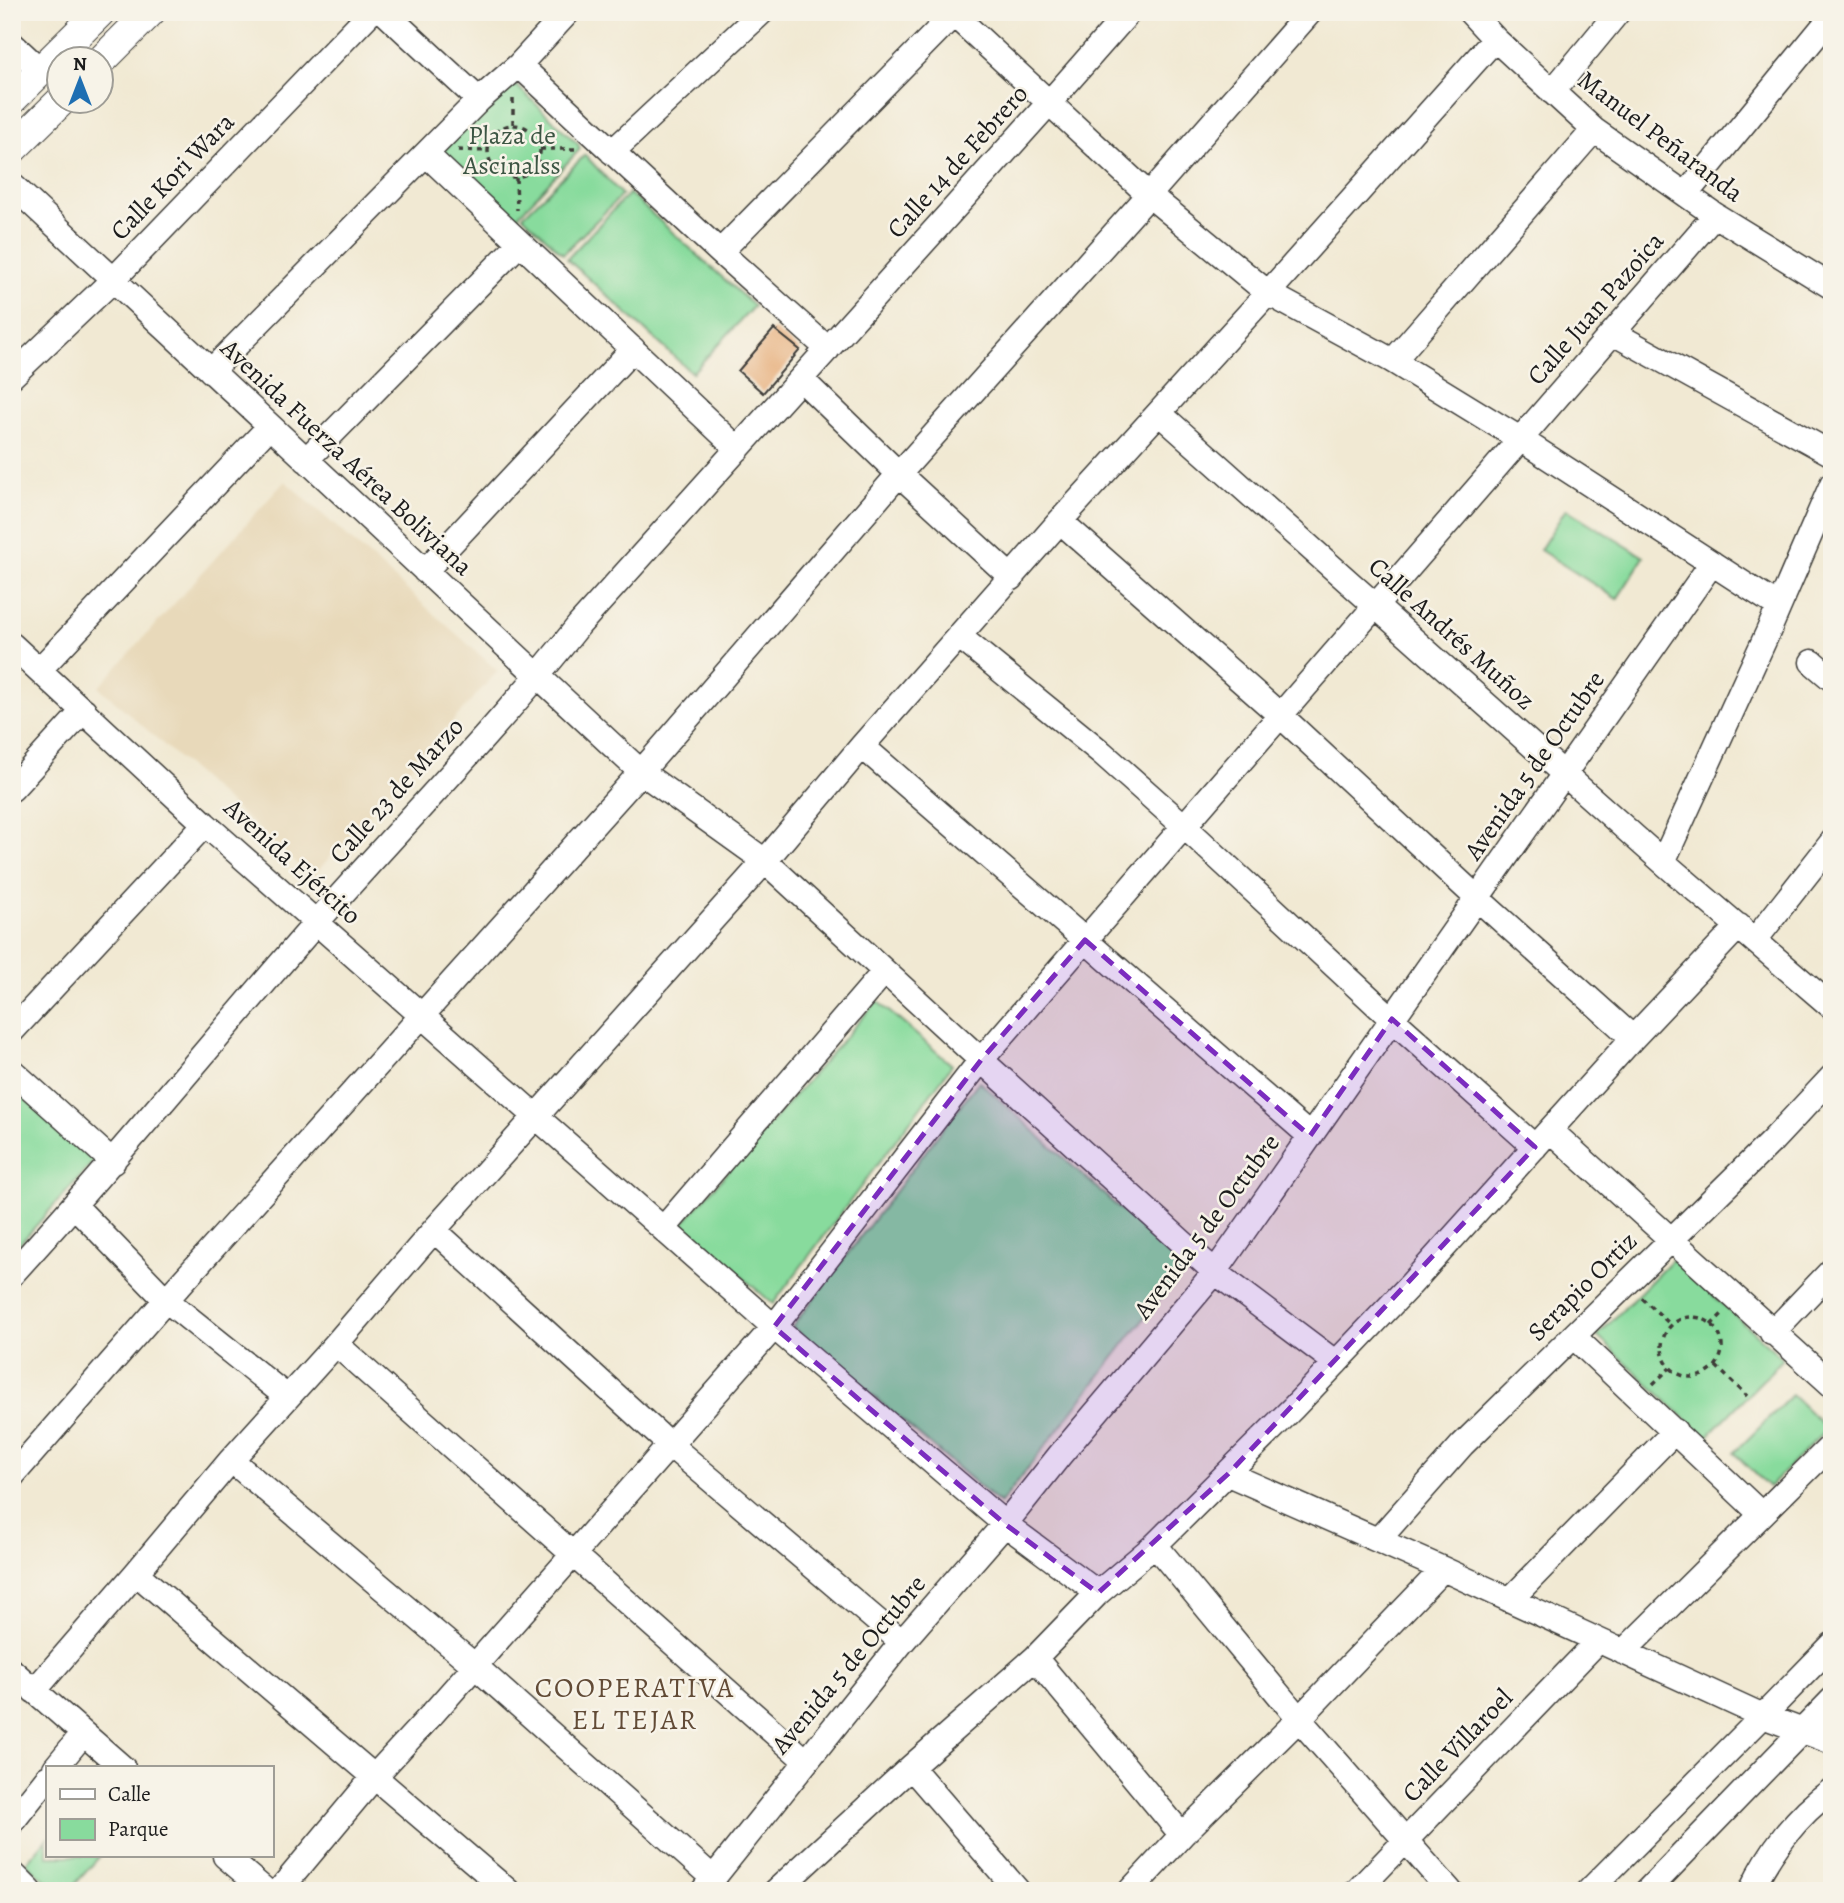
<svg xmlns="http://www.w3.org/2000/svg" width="1844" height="1903" viewBox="0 0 1844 1903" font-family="Alegreya,serif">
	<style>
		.built { fill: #e8d9ba }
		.green { fill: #88db9d; stroke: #527c5c; stroke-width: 2 }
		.building { fill: #e4a267 }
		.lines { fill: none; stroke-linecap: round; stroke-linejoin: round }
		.minor-casing { stroke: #3c3b37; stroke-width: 27 }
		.major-casing { stroke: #3c3b37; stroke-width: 32 }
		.path { stroke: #3c3b37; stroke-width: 3.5; stroke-dasharray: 5 5; stroke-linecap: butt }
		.minor { stroke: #fff; stroke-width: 24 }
		.major { stroke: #fff; stroke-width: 30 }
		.marked { fill: #7b2cbf; fill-opacity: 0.2; stroke: #7b2cbf; stroke-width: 5; stroke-dasharray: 14 9; stroke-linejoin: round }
		.labels { text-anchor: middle; stroke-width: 5; stroke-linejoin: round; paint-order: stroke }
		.park-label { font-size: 26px; fill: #3c5543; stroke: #f7f3e8 }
		.street-label { font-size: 26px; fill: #1c1c1c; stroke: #f7f3e8 }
		.neighbourhood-label { font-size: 28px; letter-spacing: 2px; fill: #624b36; stroke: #f7f3e8 }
	</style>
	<rect width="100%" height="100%" fill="#f7f3e8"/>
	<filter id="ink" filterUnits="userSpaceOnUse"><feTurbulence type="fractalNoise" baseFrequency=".0143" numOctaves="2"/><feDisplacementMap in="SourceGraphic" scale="14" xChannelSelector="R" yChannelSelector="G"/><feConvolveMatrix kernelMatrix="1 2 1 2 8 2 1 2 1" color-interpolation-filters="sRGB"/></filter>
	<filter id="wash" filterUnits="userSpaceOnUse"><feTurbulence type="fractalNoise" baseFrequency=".00686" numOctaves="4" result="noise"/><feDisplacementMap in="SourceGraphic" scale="28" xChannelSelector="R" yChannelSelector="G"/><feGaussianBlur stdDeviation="1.57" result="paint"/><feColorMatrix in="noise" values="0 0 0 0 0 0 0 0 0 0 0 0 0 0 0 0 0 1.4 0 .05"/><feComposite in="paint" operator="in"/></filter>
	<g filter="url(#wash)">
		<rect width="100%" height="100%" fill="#f1e9d3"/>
		<path class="built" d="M285,481L498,671L312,877L99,687Z"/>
		<path class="green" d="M513,84L517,86L578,144L580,149L517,217L512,215L443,154L446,145Z
			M585,155L622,195L563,254L523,216Z
			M629,193L754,306L692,373L567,259Z
			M1566,509L1644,557L1617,599L1540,550Z
			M877,1001L952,1065L773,1304L682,1224Z
			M979,1081L1184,1267L1000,1504L792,1327Z
			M12,1087L95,1160L16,1248L12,1244Z
			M1673,1259L1783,1359L1706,1438L1597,1336Z
			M1792,1395L1827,1429L1769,1487L1734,1453Z
			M47,1838V1856H100L69,1891H58L26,1863Z"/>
		<g id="blocks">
			<path class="building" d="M774,329L800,350L763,393L738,371Z"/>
		</g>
	</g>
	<g filter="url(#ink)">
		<use href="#blocks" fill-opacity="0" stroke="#3c3b37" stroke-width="2"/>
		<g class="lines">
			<g class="minor-casing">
				<path id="minor" d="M384,12L479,100
					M951,12L1149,195L1268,293L1393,361L1520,439L1778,606
					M1470,12L1495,39L1594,130L1715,215L1832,287
					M12,44L41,71
					M519,65L720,252L828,349
					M1552,92L1618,12
					M612,152L762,12
					M426,154L738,449
					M12,185L641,772L765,861L981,1060L1215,1272L1336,1363
					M1686,194L1832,16
					M720,252L956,12
					M1613,333L1832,454
					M1393,361L1594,130
					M211,371L479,100L519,65L568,12
					M12,376L113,280L371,12
					M801,379L899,474L1012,578
					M1159,413L1663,862L1832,1007
					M306,460L520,243
					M1060,521L1280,715L1477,898L1633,1038
					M425,571L633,349
					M960,637L1102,753L1184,826L1392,1019L1535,1147
					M12,645L205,824L774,1327L1005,1524L1098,1593
					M1812,662L1832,679
					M39,670L270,426
					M862,746L1310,1136
					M12,789L84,710
					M1663,862L1768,632L1832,484
					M1755,940L1832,842
					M12,1031L205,824
					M12,1071L113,1162
					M1551,1131L1832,1385
					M75,1206L166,1300L287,1397
					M663,1229L884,972
					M434,1230L670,1445L902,1642
					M12,1274C117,1160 214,1039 317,922C404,823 497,729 579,625L1049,103L1129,12
					M1772,1333L1832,1270
					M1573,1336L1761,1514
					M336,1344L806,1761
					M231,1460L475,1666L713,1878
					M1228,1474L1443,1569L1763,1716L1832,1742
					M12,1476L166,1300L641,772L899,474L1149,195L1310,12
					M1378,1540L1462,1445L1772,1141L1832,1077
					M1155,1545L1299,1719L1450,1891
					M136,1573L508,1891
					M1510,1600L1675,1431
					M1623,1652L1832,1445
					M1035,1658L1182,1835
					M12,1671L123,1768
					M34,1691L136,1573L231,1460L336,1344L434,1230L765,861L862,746L1060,521L1268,293L1495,39
					M911,1767L1018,1891
					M55,1768L83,1734
					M12,1822L47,1778
					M225,1856L266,1891
					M12,1873L30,1891
					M279,1891L374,1777L435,1711L774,1327L981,1060L1715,215
					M703,1891L902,1642L1005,1524L1060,1455L1215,1272L1712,563
					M776,1891L911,1767L1035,1658L1098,1593L1155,1545L1293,1408L1412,1283L1633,1038L1739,926
					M1130,1891L1182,1835L1299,1719L1443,1569
					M1357,1891L1598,1641
					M1589,1891L1763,1716L1832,1645
					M1647,1891L1832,1700
					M1751,1891C1769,1852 1797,1815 1832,1790"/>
			</g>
			<g class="major-casing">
				<path id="major" d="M102,60L150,12
					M12,99L100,12
					M12,149L60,102"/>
			</g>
			<path class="path" d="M513,99V125
				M488 151a26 26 0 1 1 52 0a26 26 0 1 1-52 0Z
				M540,149H580
				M458,150L487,151
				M516,178L517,210
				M1642,1298L1671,1325
				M1662 1347a30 30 0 1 1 60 0a30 30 0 1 1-60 0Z
				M1711,1325L1722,1314
				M1716,1366L1747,1396
				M1653,1384L1670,1368"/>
			<use href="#minor" class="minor"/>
			<use href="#major" class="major"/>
		</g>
	</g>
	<path class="marked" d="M1085,940L1310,1136L1392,1019L1535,1147L1228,1474L1098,1593L1005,1524L774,1327L981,1060Z"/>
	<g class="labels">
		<g class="park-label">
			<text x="512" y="144">Plaza de<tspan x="512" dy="30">Ascinalss</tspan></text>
		</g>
		<g class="street-label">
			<text transform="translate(1661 136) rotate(37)" y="9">Manuel Peñaranda</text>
			<text transform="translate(957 161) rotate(-48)" y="9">Calle 14 de Febrero</text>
			<text transform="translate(172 176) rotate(-46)" y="9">Calle Kori Wara</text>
			<text transform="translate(1595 308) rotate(-49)" y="9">Calle Juan Pazoica</text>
			<text transform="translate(347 457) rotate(43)" y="9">Avenida Fuerza Aérea Boliviana</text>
			<text transform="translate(1452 633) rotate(42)" y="9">Calle Andrés Muñoz</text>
			<text transform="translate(1534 765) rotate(-55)" y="9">Avenida 5 de Octubre</text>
			<text transform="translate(396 790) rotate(-48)" y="9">Calle 23 de Marzo</text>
			<text transform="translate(293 861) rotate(42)" y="9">Avenida Ejército</text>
			<text transform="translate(1206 1226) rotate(-53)" y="9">Avenida 5 de Octubre</text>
			<text transform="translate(1582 1286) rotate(-45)" y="9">Serapio Ortiz</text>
			<text transform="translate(848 1664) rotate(-50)" y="9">Avenida 5 de Octubre</text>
			<text transform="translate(1457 1745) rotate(-46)" y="9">Calle Villaroel</text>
		</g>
		<g class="neighbourhood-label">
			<text x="635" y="1697">COOPERATIVA<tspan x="635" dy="32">EL TEJAR</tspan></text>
		</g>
	</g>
	<rect width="1844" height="1903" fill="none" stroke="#f7f3e8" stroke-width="42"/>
	<rect x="46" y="1766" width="228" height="91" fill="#f7f3e8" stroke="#9f9d96" stroke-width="2"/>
	<rect x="60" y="1789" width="35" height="10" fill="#ffffff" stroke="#9f9d96" stroke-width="2"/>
	<text x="108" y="1801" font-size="21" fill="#1c1c1c">Calle</text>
	<rect x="60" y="1819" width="35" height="21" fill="#88db9d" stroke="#9f9d96" stroke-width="2"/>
	<text x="108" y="1836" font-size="21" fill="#1c1c1c">Parque</text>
	<g transform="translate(80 80)"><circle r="33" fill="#f7f3e8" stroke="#9f9d96" stroke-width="2"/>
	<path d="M0-5L12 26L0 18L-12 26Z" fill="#1f6fb2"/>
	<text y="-10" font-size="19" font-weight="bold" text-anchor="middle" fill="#1c1c1c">N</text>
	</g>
</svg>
